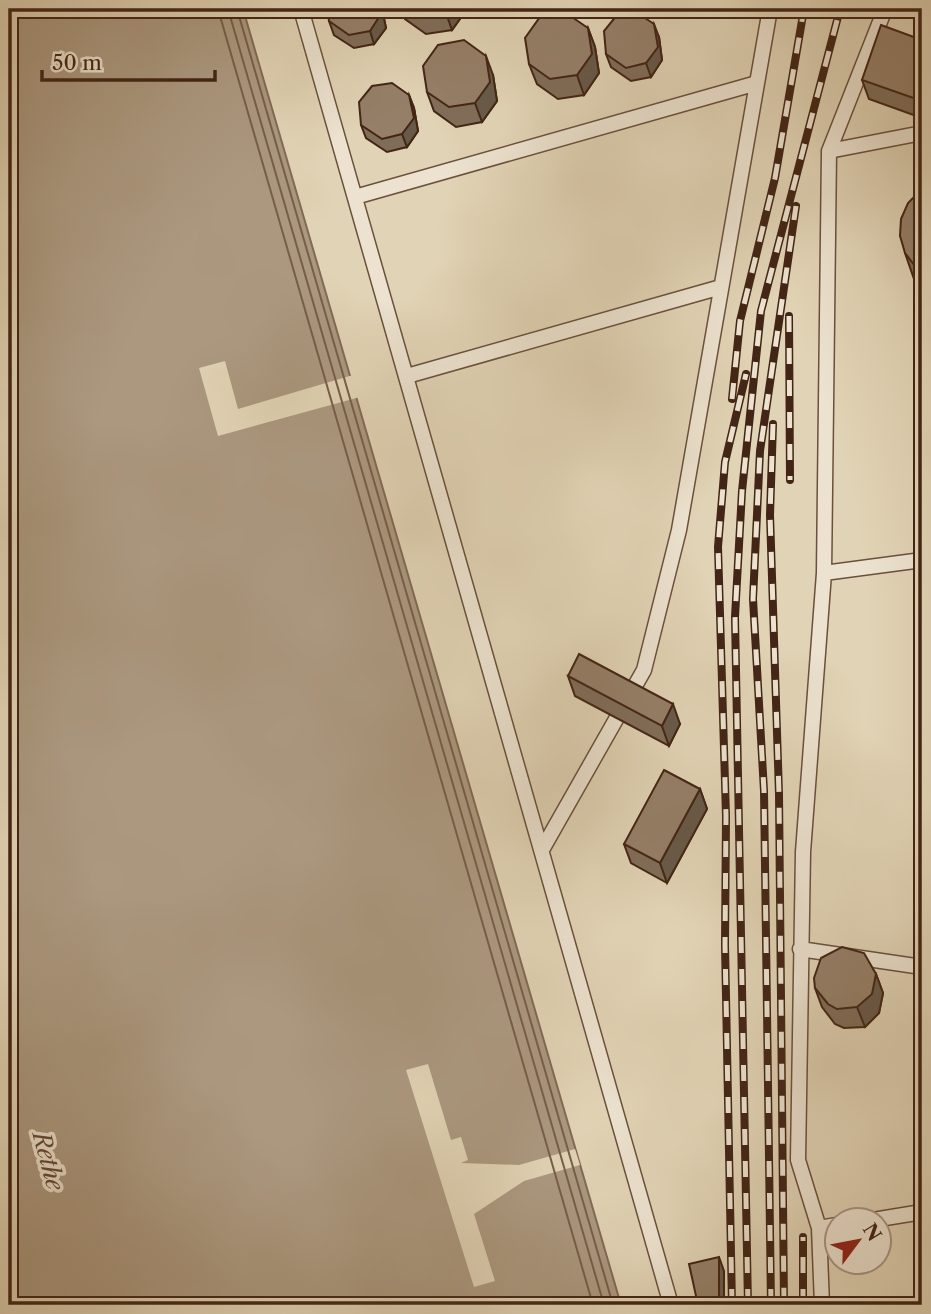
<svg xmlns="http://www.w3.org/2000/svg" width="931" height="1314" viewBox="0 0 931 1314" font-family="'Libre Caslon Text',serif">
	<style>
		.water { fill: #ab987f; stroke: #816a55; stroke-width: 2 }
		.pier { fill: #e1d3b5 }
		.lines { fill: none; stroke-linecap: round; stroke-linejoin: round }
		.shore { stroke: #765e4a; stroke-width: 2 }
		.lane-casing { stroke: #6a503d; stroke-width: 17 }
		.lane { stroke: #ece2cf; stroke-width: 14 }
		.rail-casing { stroke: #422515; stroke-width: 8 }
		.rail { stroke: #ece2cf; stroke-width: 5; stroke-dasharray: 16; stroke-linecap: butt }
		.wall { fill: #806d59; stroke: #422515; stroke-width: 2 }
		.shaded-wall { fill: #685949; stroke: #422515; stroke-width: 2 }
		.building { fill: #957f68; stroke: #422515; stroke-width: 2 }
		.labels { text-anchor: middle; stroke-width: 7; stroke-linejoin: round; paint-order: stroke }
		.water-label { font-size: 24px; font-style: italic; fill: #624835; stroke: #ece2cf }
	</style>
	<rect width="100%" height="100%" fill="#e1d3b5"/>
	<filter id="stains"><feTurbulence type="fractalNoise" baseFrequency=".00286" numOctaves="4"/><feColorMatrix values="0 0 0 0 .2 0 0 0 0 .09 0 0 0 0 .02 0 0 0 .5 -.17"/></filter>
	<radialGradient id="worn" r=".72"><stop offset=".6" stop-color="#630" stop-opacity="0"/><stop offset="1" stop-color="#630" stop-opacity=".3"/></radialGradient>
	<path class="water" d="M9,9H243L621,1305H9Z"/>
	<path class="pier" d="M225,361L238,409L353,375L360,397L218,436L199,368Z
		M428,1064L451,1140L461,1137L468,1160L461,1163L519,1165L575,1149L580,1165L524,1181L474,1214L495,1281L474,1287L406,1070Z"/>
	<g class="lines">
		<path class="shore" d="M218,9L593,1305
			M228,9L604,1305
			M237,9L613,1305"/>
		<g class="lane-casing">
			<path id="lane" d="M301,9L671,1305
				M829,151L922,133
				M355,197L757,83
				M407,376L721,287
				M824,573L922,560
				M543,848L644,670L679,530L770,9
				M800,949L922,967
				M873,1220L922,1212
				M819,1228L836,1225
				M822,1305L819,1228L798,1160L803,852L824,573L829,151L885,9"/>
		</g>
		<use href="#lane" class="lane"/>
		<g class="rail-casing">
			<path id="rail" d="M789,316L790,480
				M732,399L740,321L775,178L804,9
				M773,424L770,515L779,794L784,1305
				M732,1305L725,945L726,816L718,547L725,462L746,374
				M748,1305L735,617L742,491L761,311L840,9
				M771,1305L764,791L753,599L760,451L796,206
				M803,1305V1237"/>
		</g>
		<use href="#rail" class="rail"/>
	</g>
	<path class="wall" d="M328,9H382L386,28L374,44L354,48L334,35L329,21Z
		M401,9H467L452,30L426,34L405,19Z
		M588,28L595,47L599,73L584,95L558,99L537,84L529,64Z
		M659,37L662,60L651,77L631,81L611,67L606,54Z
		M922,40V118L869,99L862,80Z
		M493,75L497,101L482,122L456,127L434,111L427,92Z
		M409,95L414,108L418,131L407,147L387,152L366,138L361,125Z
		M922,190V289L914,279L905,253Z
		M568,676L680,724L669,746L575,696Z
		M700,789L707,809L667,883L631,863L624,844Z
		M876,974L883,993L879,1013L865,1027L844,1028L835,1024L822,1007L815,988Z"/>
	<path class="shaded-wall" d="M380,9H382L386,28L374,44L370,31Z
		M446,9H467L452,30L445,10Z
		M654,24L659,37L662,60L651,77L646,63Z
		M588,28L595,47L599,73L584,95L577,75Z
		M486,56L493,75L497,101L482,122L475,103Z
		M409,95L414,108L418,131L407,147L402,134Z
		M673,704L680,724L669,746L662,726Z
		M700,789L707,809L667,883L660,863Z
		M876,974L883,993L879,1013L865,1027L857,1007Z
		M719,1257L724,1271V1305H719Z"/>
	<path class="building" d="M328,9H380L381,14L370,31L349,35L329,21Z
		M411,9H446L445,10L419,14Z
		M636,12L654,24L658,47L646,63L626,68L606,54L604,31L617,15Z
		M566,13L588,28L592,54L577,75L550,79L529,64L525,38L540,17Z
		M881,25L922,40V101L862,80Z
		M464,40L486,56L490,82L475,103L449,107L427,92L423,66L438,45Z
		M392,83L409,95L414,118L402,134L382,139L361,125L359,102L372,86Z
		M921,190H922V272L918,270L905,253L900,236L901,219L908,203Z
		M579,654L673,704L662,726L568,676Z
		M664,770L700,789L660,863L624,844Z
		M842,947L864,953L876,974L872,994L857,1007L837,1009L828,1004L815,988L814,978L821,958Z
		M719,1257V1305H698L689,1264Z"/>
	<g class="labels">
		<g class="water-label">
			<text transform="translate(48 1161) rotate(75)" y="8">Rethe</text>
		</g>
	</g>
	<rect width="931" height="1314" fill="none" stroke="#e1d3b5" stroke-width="35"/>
	<rect x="10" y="10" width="910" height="1293" fill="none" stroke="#422515" stroke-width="3.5"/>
	<rect x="18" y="18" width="896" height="1279" fill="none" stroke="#422515" stroke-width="2"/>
	<g transform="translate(858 1241) rotate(58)"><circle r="33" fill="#ece2cf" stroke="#a89685" stroke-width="2"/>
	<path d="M0-5L12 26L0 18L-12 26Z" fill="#8f2418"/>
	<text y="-10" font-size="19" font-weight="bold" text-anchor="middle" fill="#422515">N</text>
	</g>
	<path d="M42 70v10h173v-10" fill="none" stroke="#422515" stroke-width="3.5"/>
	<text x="52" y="70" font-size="21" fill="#422515" stroke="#ece2cf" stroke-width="5" paint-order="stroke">50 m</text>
	<rect width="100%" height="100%" filter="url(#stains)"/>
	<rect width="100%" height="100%" fill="url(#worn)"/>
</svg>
